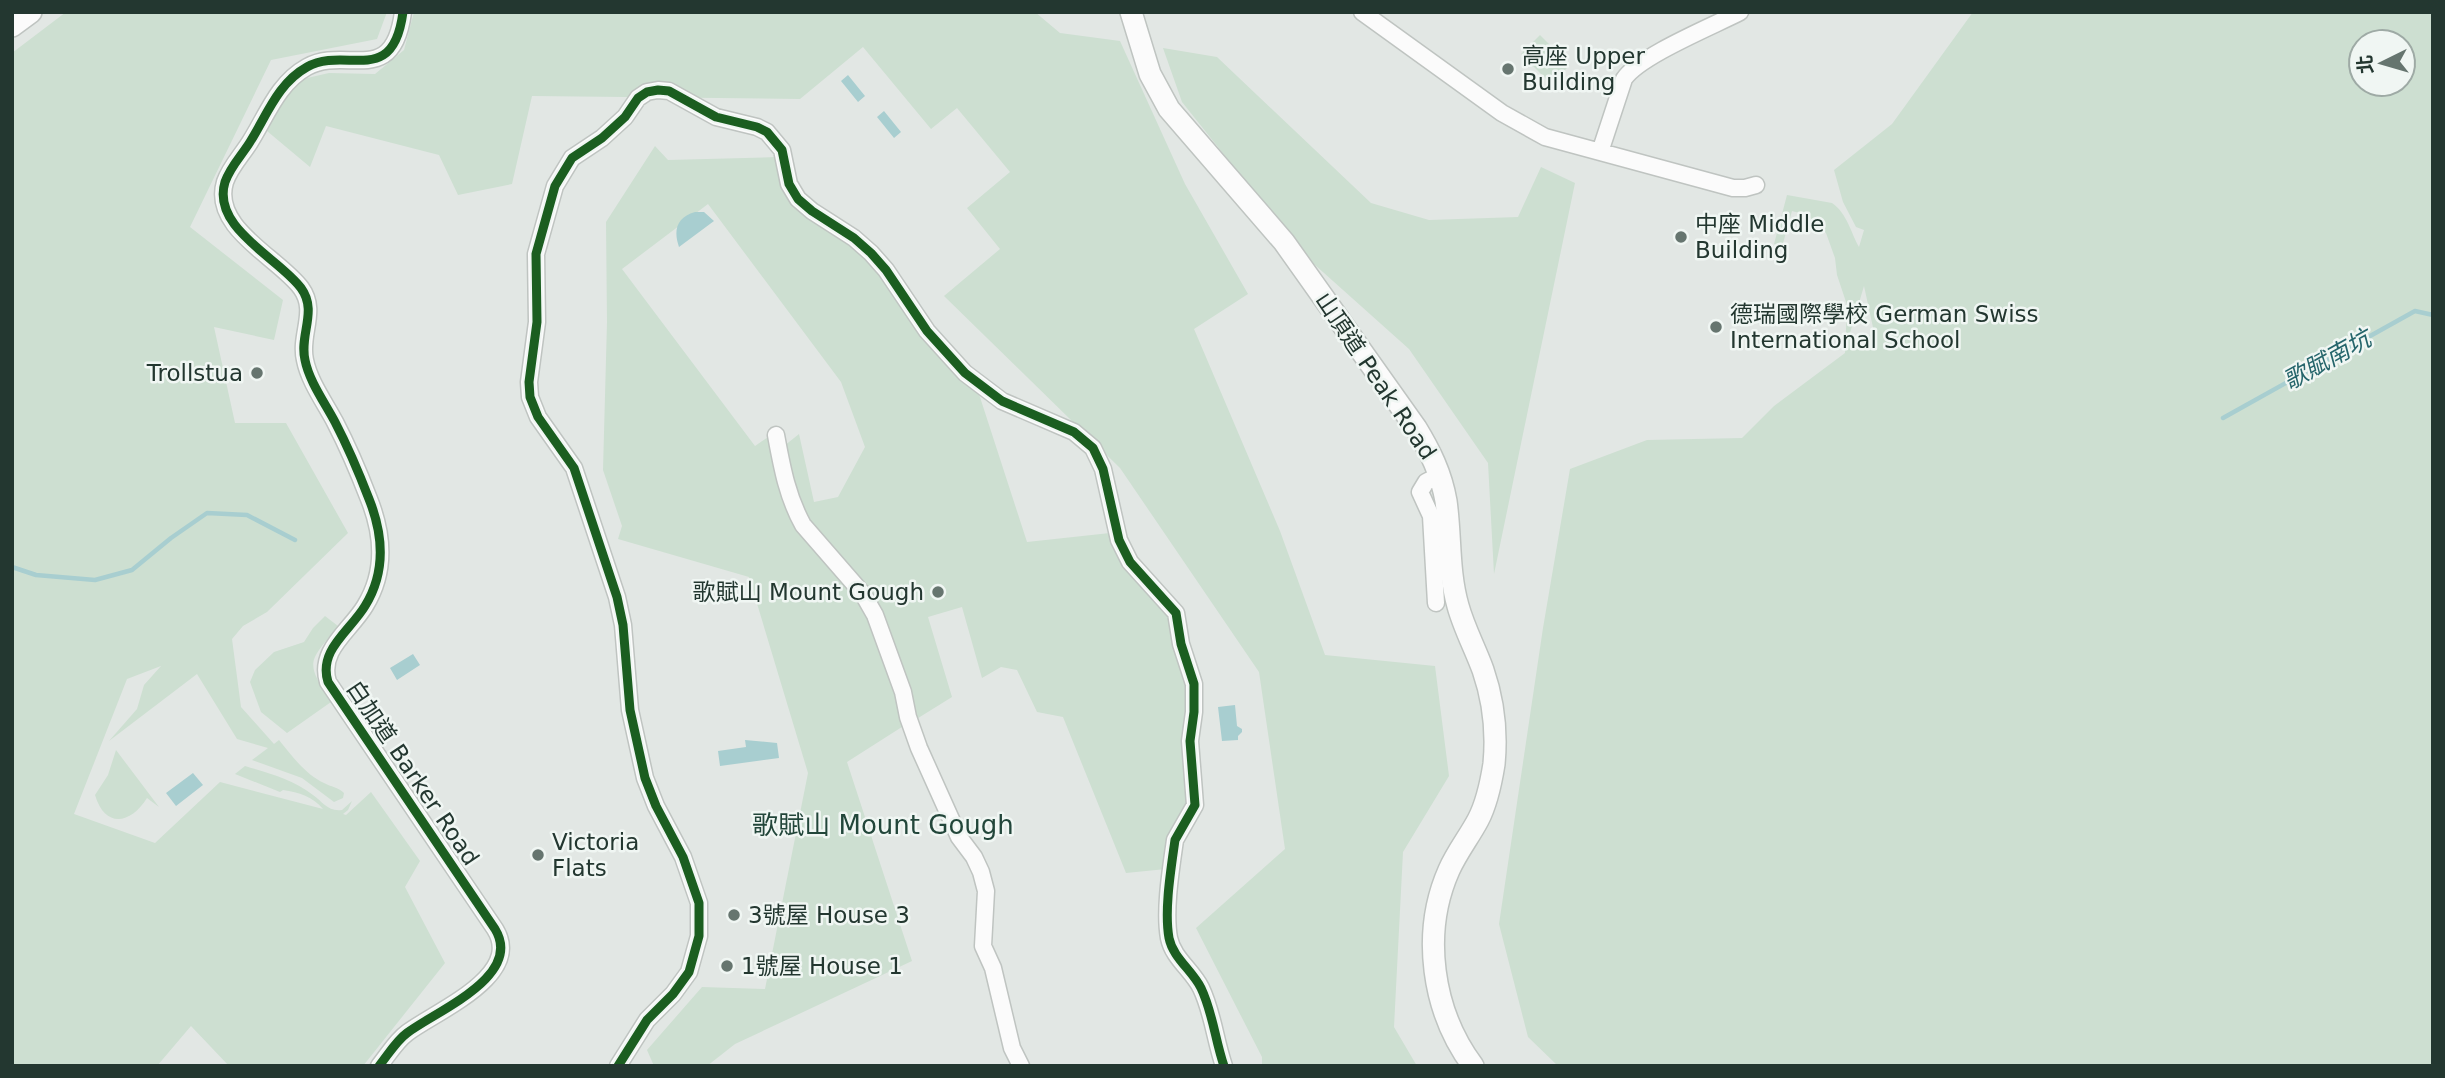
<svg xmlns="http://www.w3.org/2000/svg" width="2445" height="1078" viewBox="0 0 2445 1078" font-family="'DejaVu Sans','Noto Sans TC',sans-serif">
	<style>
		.green { fill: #cddfd1; fill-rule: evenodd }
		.water { fill: #a8ced0 }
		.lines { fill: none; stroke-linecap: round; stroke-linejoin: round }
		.stream { stroke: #a8ced0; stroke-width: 4.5 }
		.minor-casing { stroke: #bfc4c1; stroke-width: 19 }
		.secondary-casing { stroke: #bfc4c1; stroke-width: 24 }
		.minor { stroke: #fbfbfb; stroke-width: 16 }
		.secondary { stroke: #fbfbfb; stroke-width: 21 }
		.cycleway-casing { stroke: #f0f6f3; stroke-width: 13 }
		.cycleway { stroke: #1b5e20; stroke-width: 9 }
		.poi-dot { fill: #66756f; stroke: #f0f6f3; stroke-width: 2.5 }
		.labels { text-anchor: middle; stroke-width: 5; stroke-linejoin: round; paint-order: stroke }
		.poi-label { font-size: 23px; fill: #233730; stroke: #f0f6f3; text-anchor: start }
		.street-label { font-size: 23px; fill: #233730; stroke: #f0f6f3 }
		.water-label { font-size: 24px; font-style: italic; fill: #25656b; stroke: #f0f6f3 }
		.quarter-label { font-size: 26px; fill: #22463a; stroke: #f0f6f3 }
	</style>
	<rect width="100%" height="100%" fill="#e2e7e4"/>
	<path class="green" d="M66,12H387L377,39L271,60L190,227L283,300L274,340L214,327L235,423H286L348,533L267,612L243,626L232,639L241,707L274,744L279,740C291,755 306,775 324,783C331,787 338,787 344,793L343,798L334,802L302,778L252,760L268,748L237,739L197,674L109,741L137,709L144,685L161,666L127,679L74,814L155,843L220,782L323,809C313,797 299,792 283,790L280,792L235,774L245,766C268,773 293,779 313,795C323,802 328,812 342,810L352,801L348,810L343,814L346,815L371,792L420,861L405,887L445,963L363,1066H229L191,1026L157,1066H12V53Z
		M414,12H1035L1060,33L1120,41L1185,184L1248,294L1194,329L1280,531L1325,655L1435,666L1449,776L1403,852L1394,1027L1417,1066H1262V1057L1196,928L1285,849L1259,672L1120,468L944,296L1000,249L967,208L1010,172L957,108L931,129L863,47L800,99L532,96L512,184L458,195L439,155L326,126L310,167L267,131L294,81L329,73L375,74L404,50Z
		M1973,12H2433V1066H1558L1528,1037L1499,924L1543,628L1570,469L1647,440L1742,438L1774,406L1845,353L1847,305L1837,275L1835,258L1826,233L1807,215L1792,211L1782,247L1774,244L1787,195L1832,203C1847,213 1851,233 1859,247L1864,230L1856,227L1843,202L1834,170L1892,124ZM2361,42H2403V84H2361ZM1864,286L1874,332L1857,344L1850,333Z
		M1540,35L1570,65L1551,84L1521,54Z
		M1163,48L1217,57L1371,203L1429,220L1518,217L1541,167L1575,183L1494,574L1488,463L1409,349L1305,256L1182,102Z
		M655,146L668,160L778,157L785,189L859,249L978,391L1027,542L1110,533L1169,612L1186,676L1190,801L1166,869L1126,873L1063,717L1037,712L1017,670L1001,667L982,678L962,607L928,617L952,697L915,720L880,613L807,522L801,509L784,446L799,434L814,502L838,497L865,447L841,382L708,204L622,269L755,446L771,435L781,490L858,597L870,617L905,725L847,762L912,961L735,1044L707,1066H654L647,1050L702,987L765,989L808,773L749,577L618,539L622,526L603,470L607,322L606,222Z
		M325,616L338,626C309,663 304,660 331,702L287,733L261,712L250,682L255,670L274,652L304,642L313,628Z
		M116,750L159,807L147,798C131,824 105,829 95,795L108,775Z"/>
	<path class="water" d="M848,75L865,96L858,102L841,81Z
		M884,111L901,132L894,138L877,117Z
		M695,212H704L714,221L679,247C673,230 677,217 695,212Z
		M413,654L420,665L397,680L390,668Z
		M1235,705L1237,726L1242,729V732L1238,736V740L1222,741L1218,707Z
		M745,740L777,743L779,758L720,766L718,751L746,747Z
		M193,773L203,785L176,806L166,793Z"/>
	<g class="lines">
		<path class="stream" d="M2223,418L2415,311L2433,315
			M12,567L36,575L95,580L132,570L171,538L207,513L247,515L295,540"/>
		<g class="minor-casing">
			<path id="minor" d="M1362,12L1502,113L1545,137L1733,188H1745L1756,185
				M1600,152L1624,79C1639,56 1713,26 1740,12
				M776,435C782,467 787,496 803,525L863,594L875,615L903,692L908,717L919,748L959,837L974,857L981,872L986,891L983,946L993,968L1012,1048L1021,1066
				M1436,603L1431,516L1420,492L1426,482L1440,475
				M379,1066C388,1055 396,1041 407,1033C436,1011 524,976 495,929L328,682C318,650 350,631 365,606C386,572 383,534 369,499C359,473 348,447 335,422C325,403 309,381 305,360C299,335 318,311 301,288C279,258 211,228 225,182C230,167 242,155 250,142C267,115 278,83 307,67C346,45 393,89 403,12
				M618,1066L647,1020L673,994L689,972L699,936V903L683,857L656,806L645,778L630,710L623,625L617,597L574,468L538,417L530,397L529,382L537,322L536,254L555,186L572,158L602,138L625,117L638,98L647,92L658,90L669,91L716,117L757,127L767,132L782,150L789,184L798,199L812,211L854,238L871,253L886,270L927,331L965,373L1002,401L1074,432L1093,448L1103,469L1119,540L1130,562L1176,613L1181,644L1194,684V712L1190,741L1195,805L1175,840C1171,869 1164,910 1169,938C1173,958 1192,970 1201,988C1213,1013 1215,1040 1224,1066"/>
		</g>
		<g class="secondary-casing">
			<path id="secondary" d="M1131,12L1150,74L1169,109L1284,242L1416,428C1430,451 1441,473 1446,501C1451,536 1448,571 1458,606C1464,628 1475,648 1483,670C1493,699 1497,733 1494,764C1491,783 1487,803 1478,820C1469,837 1457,852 1449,870C1421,933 1432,1011 1473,1066
				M12,26L31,12"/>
		</g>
		<use href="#minor" class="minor"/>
		<use href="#secondary" class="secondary"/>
		<g class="cycleway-casing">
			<path id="cycleway" d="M379,1066C388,1055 396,1041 407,1033C436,1011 524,976 495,929L328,682C318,650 350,631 365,606C386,572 383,534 369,499C359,473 348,447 335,422C325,403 309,381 305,360C299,335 318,311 301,288C279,258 211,228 225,182C230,167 242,155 250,142C267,115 278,83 307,67C346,45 393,89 403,12
				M618,1066L647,1020L673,994L689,972L699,936V903L683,857L656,806L645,778L630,710L623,625L617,597L574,468L538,417L530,397L529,382L537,322L536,254L555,186L572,158L602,138L625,117L638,98L647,92L658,90L669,91L716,117L757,127L767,132L782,150L789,184L798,199L812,211L854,238L871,253L886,270L927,331L965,373L1002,401L1074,432L1093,448L1103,469L1119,540L1130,562L1176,613L1181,644L1194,684V712L1190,741L1195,805L1175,840C1171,869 1164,910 1169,938C1173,958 1192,970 1201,988C1213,1013 1215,1040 1224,1066"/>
		</g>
		<use href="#cycleway" class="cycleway"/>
	</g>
	<g class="poi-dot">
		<circle cx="1508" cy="69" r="7"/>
		<circle cx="1681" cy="237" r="7"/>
		<circle cx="1716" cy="327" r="7"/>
		<circle cx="257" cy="373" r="7"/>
		<circle cx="938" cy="592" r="7"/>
		<circle cx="538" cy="855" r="7"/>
		<circle cx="734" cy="915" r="7"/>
		<circle cx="727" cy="966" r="7"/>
	</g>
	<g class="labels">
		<g class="poi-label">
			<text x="1522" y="64">高座 Upper<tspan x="1522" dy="26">Building</tspan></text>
			<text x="1695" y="232">中座 Middle<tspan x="1695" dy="26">Building</tspan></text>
			<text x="1730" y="322">德瑞國際學校 German Swiss<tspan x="1730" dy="26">International School</tspan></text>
			<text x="243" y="381" text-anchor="end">Trollstua</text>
			<text x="924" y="600" text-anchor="end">歌賦山 Mount Gough</text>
			<text x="552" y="850">Victoria<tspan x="552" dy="26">Flats</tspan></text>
			<text x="748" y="923">3號屋 House 3</text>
			<text x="741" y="974">1號屋 House 1</text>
		</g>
		<g class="street-label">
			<text transform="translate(1376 376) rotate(56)" y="8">山頂道 Peak Road</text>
			<text transform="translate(413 773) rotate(56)" y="8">白加道 Barker Road</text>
		</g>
		<g class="water-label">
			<text transform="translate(2327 360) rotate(-29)" y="8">歌賦南坑</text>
		</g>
		<g class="quarter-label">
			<text x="883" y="834">歌賦山 Mount Gough</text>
		</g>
	</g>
	<rect width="2445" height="1078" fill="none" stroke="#233730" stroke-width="28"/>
	<g transform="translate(2382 63) rotate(265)"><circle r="33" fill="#f0f6f3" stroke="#9eaaa5" stroke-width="2"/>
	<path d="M0-5L12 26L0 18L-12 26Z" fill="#66756f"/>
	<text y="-10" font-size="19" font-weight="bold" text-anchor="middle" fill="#233730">北</text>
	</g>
</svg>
